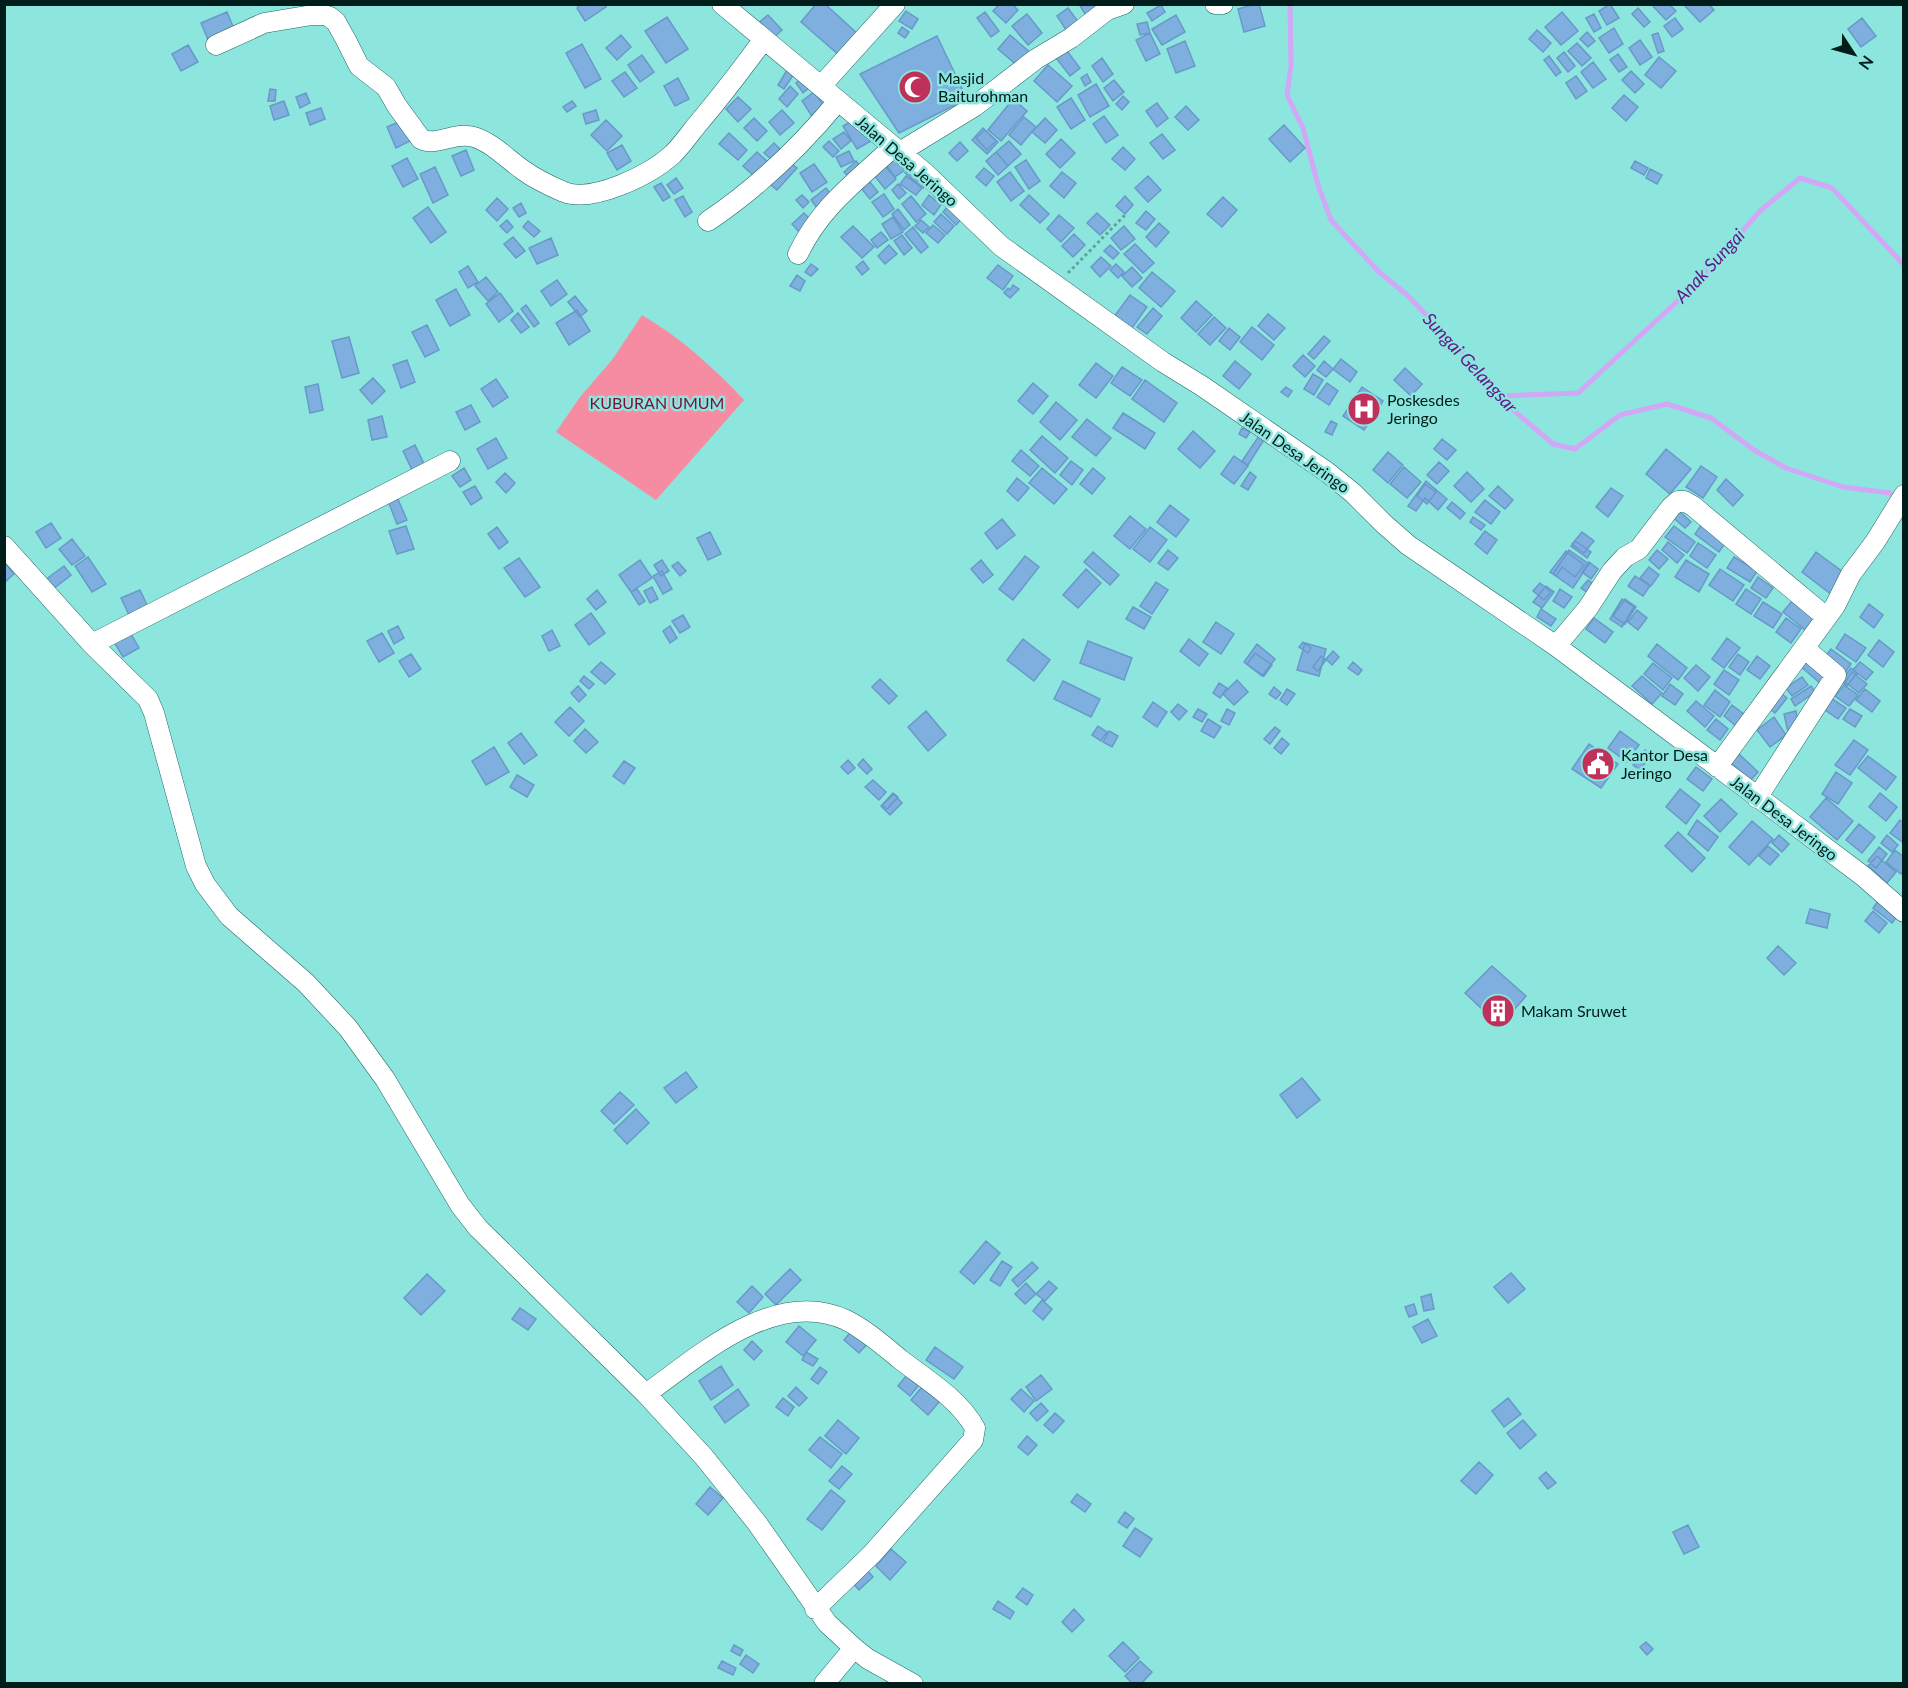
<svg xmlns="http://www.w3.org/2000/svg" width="1908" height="1688" viewBox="0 0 1908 1688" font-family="Lato,sans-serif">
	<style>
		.green { fill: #f68ca1 }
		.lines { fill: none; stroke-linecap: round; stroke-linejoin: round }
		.stream { stroke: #d1a7f6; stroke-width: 5 }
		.building { fill: #7eafdf; stroke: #6899c8; stroke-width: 1.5 }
		.minor-casing { stroke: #206863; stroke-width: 21 }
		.path { stroke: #5ea49e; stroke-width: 3; stroke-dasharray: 3 3; stroke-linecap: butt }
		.minor { stroke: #fff; stroke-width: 20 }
		.labels { text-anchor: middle; stroke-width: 5; stroke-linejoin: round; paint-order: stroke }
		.poi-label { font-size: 16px; fill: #011d1b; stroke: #8ce6de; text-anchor: start }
		.street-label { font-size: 16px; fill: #011d1b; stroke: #8ce6de }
		.park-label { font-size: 16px; fill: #7c0e34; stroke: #8ce6de }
		.water-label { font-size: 18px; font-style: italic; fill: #61198d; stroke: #8ce6de }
	</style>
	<rect width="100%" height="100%" fill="#8ce6de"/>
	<path class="green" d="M642,315C681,338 713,367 744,400L656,500L556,432L580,397L612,360Z"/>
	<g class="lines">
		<path class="stream" d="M1290,4L1291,65L1287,95L1303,128L1318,185L1331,220L1379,272L1406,294L1476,366L1497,396L1553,444L1575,449L1620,415L1667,404L1711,418L1754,450L1786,468L1843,487L1890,493L1895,499
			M1497,396L1578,393L1696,284L1760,211L1800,178L1832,188L1904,265"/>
	</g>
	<path class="building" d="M581,4H605L606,7L585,21L577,8Z
		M816,4H825L859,35L840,56L801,22Z
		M1000,4H1012L1018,10L1006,23L993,11Z
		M1079,4H1096L1097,6L1085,14Z
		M1255,4H1259L1265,26L1244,32L1238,9Z
		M1610,4L1619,18L1607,25L1599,11Z
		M1651,4H1669L1676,11L1666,20Z
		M1687,4H1709L1714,10L1700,22L1685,6Z
		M1161,5L1165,12L1152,21L1147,13Z
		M1068,8L1082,27L1070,36L1057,16Z
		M1638,8L1650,22L1644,27L1632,14Z
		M906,11L918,19L912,29L899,21Z
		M227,12L235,31L209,42L201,23Z
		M985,12L999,31L991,37L977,18Z
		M1562,12L1578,31L1561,45L1545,27Z
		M1027,14L1042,33L1028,45L1012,26Z
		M1594,14L1601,28L1594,32L1586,18Z
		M768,15L782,30L770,41L756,25Z
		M1176,15L1185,32L1162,45L1152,29Z
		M667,17L688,49L666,63L645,31Z
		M1675,18L1683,29L1672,37L1664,26Z
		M1862,18L1876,36L1861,47L1848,29Z
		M1147,22L1150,33L1140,35L1137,24Z
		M902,27L909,32L905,38L898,33Z
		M1614,28L1623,44L1609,53L1599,38Z
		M1537,30L1551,43L1543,52L1529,39Z
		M1587,32L1595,41L1588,47L1580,39Z
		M1150,33L1160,54L1146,61L1136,40Z
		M1658,33L1664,51L1658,53L1652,35Z
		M621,35L631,47L617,60L606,48Z
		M1010,35L1031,53L1019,67L998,49Z
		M937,36L967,99L899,133L860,74Z
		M1640,40L1652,57L1640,65L1629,48Z
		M1185,41L1195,66L1176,73L1167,49Z
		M1577,43L1591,58L1582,66L1568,51Z
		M582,44L601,79L585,88L566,53Z
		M188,45L198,62L181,71L172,54Z
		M1064,47L1080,68L1070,76L1053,54Z
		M1564,52L1575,66L1568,72L1557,58Z
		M1618,54L1627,67L1619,72L1610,60Z
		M642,55L654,72L640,82L628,65Z
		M1549,56L1561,72L1556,76L1544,60Z
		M1659,57L1676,71L1661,88L1645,75Z
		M1102,58L1113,74L1103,82L1092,66Z
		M1593,62L1606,79L1593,88L1581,72Z
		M1048,65L1072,86L1057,102L1034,81Z
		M787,70L794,74L784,89L778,85Z
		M1631,71L1644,84L1635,93L1622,80Z
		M625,72L637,88L624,97L612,81Z
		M1087,74L1091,82L1085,86L1081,78Z
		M1576,76L1587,91L1576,99L1566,83Z
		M678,78L689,99L675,106L664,86Z
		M802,78L810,87L803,93L796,83Z
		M1114,80L1124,92L1113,101L1104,88Z
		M1096,84L1109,106L1090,117L1078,95Z
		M790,86L798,94L787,107L779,99Z
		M270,89L276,90L275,101H268Z
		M814,92L828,111L815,121L802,101Z
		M306,93L310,103L300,108L296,97Z
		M1624,95L1638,107L1626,121L1612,108Z
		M1123,96L1129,102L1122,110L1116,104Z
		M738,97L751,109L738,122L726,109Z
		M1071,98L1085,120L1071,129L1057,107Z
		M1013,99L1027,111L1001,141L988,130Z
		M284,101L289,115L274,120L270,106Z
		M572,101L576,106L567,112L563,107Z
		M1157,103L1168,118L1157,127L1146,111Z
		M1186,106L1199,120L1188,130L1175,117Z
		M321,108L325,119L310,125L306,113Z
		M596,110L599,120L586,124L583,114Z
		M782,110L794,123L780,135L769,122Z
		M1104,116L1118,135L1106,143L1093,124Z
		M1024,117L1036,127L1021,145L1009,135Z
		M754,118L767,131L757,141L744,128Z
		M856,118L871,141L857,149L843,126Z
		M1045,118L1057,130L1045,143L1032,132Z
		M606,120L622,136L607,151L591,135Z
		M401,121L410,141L396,148L387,127Z
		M1284,125L1305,148L1290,162L1269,139Z
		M983,128L998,142L987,154L972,140Z
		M985,130L996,141L987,150L976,138Z
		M844,132L851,141L841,149L833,139Z
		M729,133L747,150L738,160L719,144Z
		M1162,134L1175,150L1163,159L1150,143Z
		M1061,139L1075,153L1060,168L1046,154Z
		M829,141L839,151L833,157L823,147Z
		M1009,141L1021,154L1008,166L996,152Z
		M960,142L968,151L957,161L949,153Z
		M774,143L781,150L772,160L764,153Z
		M622,145L631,161L617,170L607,153Z
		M1123,147L1135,159L1125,170L1112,159Z
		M466,150L474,170L461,176L452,156Z
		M849,151L854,161L841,167L836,157Z
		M757,152L769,163L755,177L743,166Z
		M996,152L1008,166L998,175L986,161Z
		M893,153L906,169L895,177L883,161Z
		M407,158L418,179L403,187L392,166Z
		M786,159L797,168L777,190L766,181Z
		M1026,160L1040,181L1029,189L1015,167Z
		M856,161L863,170L852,180L844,172Z
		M881,161L896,179L885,189L870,170Z
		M1635,161L1648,168L1644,175L1631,168Z
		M814,164L827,182L812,192L800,173Z
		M912,165L929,181L923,188L905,173Z
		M435,167L448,195L433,203L420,174Z
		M984,168L994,176L986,186L976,177Z
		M1650,169L1662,175L1657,184L1646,178Z
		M1010,172L1024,191L1011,201L997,182Z
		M1062,172L1076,183L1064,198L1050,186Z
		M906,176L922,188L916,195L900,184Z
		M1148,176L1161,190L1148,202L1135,188Z
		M676,178L683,188L674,194L667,185Z
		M869,181L878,192L870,199L861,188Z
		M661,183L670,197L663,201L654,187Z
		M898,184L906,193L899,199L892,190Z
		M826,188L832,196L817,208L811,200Z
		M884,194L894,209L883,217L872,202Z
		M802,195L809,202L803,208L796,200Z
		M929,195L941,205L934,215L922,205Z
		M1029,195L1049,214L1040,223L1020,205Z
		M683,196L692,212L685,217L675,200Z
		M911,196L926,214L916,222L902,204Z
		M1125,196L1133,205L1125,214L1116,206Z
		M1223,197L1237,210L1222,227L1207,214Z
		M497,198L508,209L497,221L486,210Z
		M521,203L526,213L519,217L513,208Z
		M950,204L963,217L956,225L943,212Z
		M428,207L446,232L431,243L413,218Z
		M898,209L910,225L904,230L892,214Z
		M1146,211L1155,219L1146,230L1136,223Z
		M804,213L813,222L801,234L792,224Z
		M1097,213L1110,225L1100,235L1087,223Z
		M941,214L954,226L947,234L934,222Z
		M1059,215L1074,228L1061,242L1047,229Z
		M893,217L903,232L891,239L882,224Z
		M507,220L513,227L507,233L500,226Z
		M921,220L929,227L923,233L915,226Z
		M528,221L540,231L534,237L523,227Z
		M1159,223L1169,232L1156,247L1146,237Z
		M933,225L945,235L938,243L926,233Z
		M853,226L874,247L862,258L841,237Z
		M1124,226L1135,239L1121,250L1111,238Z
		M913,227L928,247L921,253L905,234Z
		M881,232L888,240L877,248L871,240Z
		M1074,234L1085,245L1073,257L1062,246Z
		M902,235L912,248L904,255L894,241Z
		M513,237L525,251L516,258L504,244Z
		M551,238L558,255L537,264L529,248Z
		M1135,244L1154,263L1143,273L1124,254Z
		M889,245L897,254L885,264L878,256Z
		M1110,245L1119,253L1113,259L1104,251Z
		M1101,257L1111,266L1100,277L1091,267Z
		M863,261L869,269L862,275L856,267Z
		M811,264L818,269L811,276L805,272Z
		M1116,264L1124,272L1118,278L1110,270Z
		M998,265L1013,276L1003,290L987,278Z
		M468,266L478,282L468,288L459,272Z
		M1132,267L1142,278L1132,287L1122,276Z
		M1152,272L1175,291L1161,307L1139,288Z
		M797,275L805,281L800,291L790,286Z
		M486,277L498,292L488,301L475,286Z
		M557,280L567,294L551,306L541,291Z
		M1013,285L1019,289L1010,298L1004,293L1008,288L1010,290Z
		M456,289L470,315L450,326L436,300Z
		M500,293L513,311L499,322L486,304Z
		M1130,295L1147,307L1130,331L1113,318Z
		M575,296L587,311L580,317L568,302Z
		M1196,301L1212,315L1196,332L1181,318Z
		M526,305L539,323L534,327L521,309Z
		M1153,308L1162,316L1147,334L1137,327Z
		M577,310L590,331L569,345L556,323Z
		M518,313L529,327L521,333L511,320Z
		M1268,314L1285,328L1274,340L1258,326Z
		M1214,317L1226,328L1210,345L1198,334Z
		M427,325L439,350L425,357L412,332Z
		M1252,327L1274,345L1262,360L1240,342Z
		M1229,328L1240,337L1230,350L1219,341Z
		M1324,336L1330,341L1314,359L1308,354Z
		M349,337L359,373L342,378L332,341Z
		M1303,355L1315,366L1305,377L1293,366Z
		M1341,359L1357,372L1350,382L1333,369Z
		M407,360L415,382L401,388L393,365Z
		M1235,361L1251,374L1239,389L1223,376Z
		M1324,361L1333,369L1326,377L1317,370Z
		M1096,363L1113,376L1096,398L1079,385Z
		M1122,367L1142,380L1130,396L1111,383Z
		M1405,368L1422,384L1411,396L1394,380Z
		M1313,374L1323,380L1314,395L1304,389Z
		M373,378L385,391L372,404L360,390Z
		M496,379L508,397L493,407L481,389Z
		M1145,380L1177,403L1164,422L1132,399Z
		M1033,383L1048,396L1033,414L1018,401Z
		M1327,383L1338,391L1329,405L1317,397Z
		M318,384L323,410L310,413L305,387Z
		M1286,387L1292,391L1288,397L1281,392Z
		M1362,387L1383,401L1364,430L1343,416Z
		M1056,402L1077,420L1060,440L1040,422Z
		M471,405L480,422L465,430L456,412Z
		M1123,413L1155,433L1145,449L1113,428Z
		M382,416L387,437L372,440L368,420Z
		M1087,419L1111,438L1096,456L1072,437Z
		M1331,421L1337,424L1332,435L1325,432Z
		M1242,428L1250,432L1246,438L1239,434Z
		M1193,431L1215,451L1200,468L1178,449Z
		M1042,436L1068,458L1055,473L1030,450Z
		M1259,436L1264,440L1248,465L1242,461Z
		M496,438L507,458L488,469L477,449Z
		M1442,439L1456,450L1447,460L1434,449Z
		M415,445L426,468L414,474L403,451Z
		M1666,449L1691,469L1670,494L1646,474Z
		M1021,450L1039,466L1030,476L1012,461Z
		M1388,452L1403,465L1388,483L1373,470Z
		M1234,456L1248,466L1234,484L1221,474Z
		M1071,461L1083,470L1072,485L1060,475Z
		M1439,462L1449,471L1437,484L1427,475Z
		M1701,466L1717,477L1703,498L1686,487Z
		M1404,467L1421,482L1407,498L1390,484Z
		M464,468L471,480L460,487L452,476Z
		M1042,468L1067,489L1054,504L1029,483Z
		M1093,468L1105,478L1092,494L1080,484Z
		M1250,472L1256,477L1248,490L1241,486Z
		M1467,472L1484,489L1471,502L1454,486Z
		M505,473L515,483L506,493L496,482Z
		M1017,478L1029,488L1018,501L1007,491Z
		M1726,479L1743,495L1733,506L1717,490Z
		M1426,481L1447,499L1438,510L1425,498L1416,511L1408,506Z
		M1425,484L1436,492L1427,504L1417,496Z
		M475,486L482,498L471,505L463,492Z
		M1498,486L1513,500L1505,509L1489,496Z
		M1611,488L1623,496L1608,517L1596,507Z
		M397,497L407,520L397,524L388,501Z
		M1485,500L1500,512L1491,524L1475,512Z
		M1452,502L1465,513L1460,519L1447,508Z
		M1170,505L1189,520L1176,537L1157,522Z
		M1677,509L1691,522L1685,528L1670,515Z
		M1130,516L1146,529L1130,549L1114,536Z
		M1473,517L1485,525L1481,530L1470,522Z
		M1002,519L1015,535L997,549L985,533Z
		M1704,521L1728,539L1719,552L1695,534Z
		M51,523L61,538L46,548L36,532Z
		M406,526L414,549L397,554L389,531Z
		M1674,526L1695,542L1687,553L1665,537Z
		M497,527L508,542L499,549L488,534Z
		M1150,527L1167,540L1150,562L1133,549Z
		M1485,531L1497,540L1487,554L1475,544Z
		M710,532L721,554L708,560L697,538Z
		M1582,532L1594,541L1584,553L1572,544Z
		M72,539L85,556L72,565L59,549Z
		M1575,541L1591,552L1587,558L1571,546Z
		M1668,542L1684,555L1677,563L1662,550Z
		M1698,543L1716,555L1707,568L1690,556Z
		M1168,550L1178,558L1168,570L1158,563Z
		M1569,550L1589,564L1573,588L1553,574Z
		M1657,550L1668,559L1659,569L1649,560Z
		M1566,551L1584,565L1575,577L1562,567L1556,576L1550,572Z
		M1093,552L1119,575L1110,585L1084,562Z
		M1816,552L1847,575L1832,595L1802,572Z
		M1025,556L1039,567L1013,600L999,589Z
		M88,557L106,584L92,592L75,566Z
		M1734,557L1757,571L1750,582L1727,568Z
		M519,558L540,587L525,597L504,568Z
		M640,560L652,578L631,592L619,575Z
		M662,560L669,571L661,576L654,565Z
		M981,560L993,575L983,583L971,569Z
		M1686,560L1709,574L1699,592L1675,577Z
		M4,562L14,574L4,583Z
		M678,562L686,571L680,576L672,566Z
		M1589,562L1598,569L1591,579L1582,572Z
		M64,566L71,575L53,589L45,580Z
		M1649,567L1659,575L1651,586L1640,578Z
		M1086,569L1101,583L1078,608L1063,595Z
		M1720,569L1744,585L1733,601L1709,585Z
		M662,571L672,589L663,594L653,576Z
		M1635,576L1650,586L1643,596L1628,586Z
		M1758,577L1773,588L1766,598L1751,588Z
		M1588,580L1595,585L1588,593L1581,588Z
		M1156,582L1168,590L1152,614L1140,606Z
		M1540,583L1551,592L1544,600L1533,591Z
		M1546,586L1554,592L1542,608L1533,602Z
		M652,587L658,599L650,603L644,591Z
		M637,589L645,601L639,605L631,592Z
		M1560,589L1572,597L1564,608L1553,601Z
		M1746,589L1761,599L1751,614L1736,604Z
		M140,590L148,607L129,615L121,598Z
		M597,590L606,602L596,610L587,599Z
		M1797,595L1819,613L1805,630L1783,612Z
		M1622,599L1634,607L1622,627L1610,619Z
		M1625,599L1636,607L1625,624L1613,616Z
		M1763,602L1782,614L1773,628L1754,616Z
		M1869,604L1883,615L1874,628L1860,617Z
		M1133,607L1151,617L1144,629L1126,619Z
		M1541,609L1556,619L1551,626L1537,617Z
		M1637,610L1647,618L1638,630L1628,622Z
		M591,613L605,633L589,645L575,625Z
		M683,615L690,627L680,633L672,621Z
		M1594,618L1613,632L1605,643L1586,629Z
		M1786,618L1801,629L1791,643L1776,632Z
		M1216,622L1234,634L1221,654L1203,642Z
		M398,626L404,638L394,644L388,631Z
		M670,626L677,638L670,643L663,631Z
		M127,627L139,648L123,657L111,637Z
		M552,630L560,646L549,651L542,636Z
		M382,633L394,653L379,662L367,641Z
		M1845,634L1866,648L1856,662L1836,648Z
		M1727,638L1740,648L1724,668L1712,659Z
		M1023,639L1050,660L1034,681L1007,660Z
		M1189,639L1208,654L1199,666L1180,651Z
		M1879,640L1894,652L1883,667L1868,655Z
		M1088,641L1132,658L1124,680L1080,663Z
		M1303,642L1311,648L1308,653L1299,647Z
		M1305,643L1326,649L1319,676L1297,670Z
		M1257,644L1275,659L1262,676L1244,662Z
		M1657,644L1687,668L1678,680L1648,656Z
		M1831,649L1851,664L1842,677L1821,662Z
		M1333,651L1339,657L1332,665L1326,659Z
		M1255,653L1272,665L1264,676L1247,664Z
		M411,654L421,669L409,677L399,661Z
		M1738,654L1749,662L1740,675L1729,667Z
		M1808,654L1831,673L1821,684L1799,665Z
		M1321,656L1326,660L1318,671L1313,667Z
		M1757,656L1770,666L1760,679L1747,670Z
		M601,662L615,674L605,684L591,672Z
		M1353,662L1362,670L1358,675L1348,668Z
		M1860,662L1873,672L1866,680L1853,670Z
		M1653,663L1672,678L1663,690L1644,674Z
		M1696,665L1710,677L1698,691L1684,678Z
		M1851,668L1857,673L1847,686L1841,681Z
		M1724,670L1739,680L1729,695L1714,684Z
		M1852,672L1867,684L1859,693L1845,682Z
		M584,676L594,684L589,689L580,681Z
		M1642,676L1662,693L1652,704L1632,686Z
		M1802,677L1808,685L1792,696L1786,688Z
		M880,679L897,696L889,704L872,687Z
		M1237,680L1248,692L1234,705L1223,694Z
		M1063,681L1100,699L1091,717L1054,699Z
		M1219,683L1227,688L1220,698L1213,693Z
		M1670,684L1683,694L1675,705L1662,696Z
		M1844,685L1858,695L1849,706L1835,696Z
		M578,686L586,695L579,702L571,693Z
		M1811,686L1815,692L1795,706L1791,699Z
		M1274,687L1281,693L1276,699L1269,694Z
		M1287,689L1295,694L1287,705L1280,700Z
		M1776,689L1787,698L1775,713L1765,705Z
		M1865,689L1880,701L1872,712L1856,700Z
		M1715,690L1730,702L1720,717L1704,705Z
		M1829,697L1846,708L1838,719L1821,707Z
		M1696,701L1714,716L1705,727L1687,711Z
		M1153,702L1167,712L1157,727L1143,717Z
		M1178,704L1187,711L1179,720L1171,712Z
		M1732,705L1745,715L1737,727L1724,716Z
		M570,707L584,721L569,736L555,722Z
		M1198,709L1207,714L1202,722L1193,717Z
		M1227,709L1235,713L1229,725L1221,721Z
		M1850,709L1862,716L1855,727L1843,719Z
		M926,711L946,735L928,751L908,727Z
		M1796,711L1799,729L1788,732L1784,714Z
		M1774,717L1786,735L1770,747L1757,730Z
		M1208,719L1221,727L1214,738L1201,731Z
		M1716,719L1728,729L1720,740L1707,730Z
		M1098,726L1107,732L1101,741L1092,735Z
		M1275,727L1280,731L1270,744L1264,739Z
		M585,729L598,742L586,753L574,741Z
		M1109,731L1118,736L1112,747L1103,742Z
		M1620,731L1639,745L1627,762L1608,748Z
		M521,733L537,755L524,764L508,743Z
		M1282,738L1289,744L1281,754L1274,748Z
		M1854,740L1868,750L1850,775L1835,765Z
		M1589,744L1618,764L1601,788L1572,769Z
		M494,747L509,772L486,785L472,761Z
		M1645,750L1651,755L1640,770L1633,765Z
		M1738,753L1758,772L1750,781L1730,762Z
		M1868,756L1896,777L1886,790L1858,768Z
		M863,759L872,769L867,774L858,765Z
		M848,760L855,768L848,774L841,767Z
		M624,761L635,768L624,784L613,776Z
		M1696,767L1712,779L1703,791L1687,779Z
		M1836,772L1852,783L1838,804L1822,794Z
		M517,775L534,785L527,797L510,787Z
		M873,780L886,792L879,800L865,787Z
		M1680,789L1700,805L1686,824L1666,807Z
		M893,793L898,797L887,809L882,805Z
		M1880,793L1897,807L1886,821L1869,807Z
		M894,794L902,803L890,815L881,806Z
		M1826,798L1853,821L1837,840L1810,817Z
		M1721,799L1737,814L1720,832L1704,816Z
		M1697,820L1718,837L1708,851L1688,834Z
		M1900,820L1904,823V843L1890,833Z
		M1752,821L1773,839L1749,865L1729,847Z
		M1859,824L1875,837L1862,853L1846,840Z
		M1678,832L1705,858L1692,872L1665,846Z
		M1779,835L1789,844L1782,852L1772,843Z
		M1887,835L1898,845L1892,852L1881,843Z
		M1768,846L1779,855L1770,865L1759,856Z
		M1879,847L1887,854L1876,868L1868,861Z
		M1895,850L1904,857V870L1901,874L1886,862Z
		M1877,856L1896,872L1887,883L1868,866Z
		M1881,897L1901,911L1892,923L1873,908Z
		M1810,909L1830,914L1827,928L1806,923Z
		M1873,911L1887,923L1879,933L1865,921Z
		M1778,946L1796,963L1784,975L1767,958Z
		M1492,966L1526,996L1500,1026L1465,993Z
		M686,1072L697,1087L676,1103L664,1088Z
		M1302,1078L1320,1100L1297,1118L1280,1095Z
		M620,1092L634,1105L614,1124L601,1111Z
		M636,1109L649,1123L627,1144L614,1130Z
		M986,1241L1000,1253L974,1284L960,1272Z
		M1002,1261L1012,1267L1000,1286L990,1280Z
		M1032,1262L1038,1268L1018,1287L1012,1280Z
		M790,1269L801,1280L776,1305L765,1294Z
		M1511,1273L1525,1289L1508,1303L1494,1287Z
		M427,1274L445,1291L421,1315L404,1298Z
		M1049,1281L1057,1288L1045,1301L1036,1294Z
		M1026,1283L1036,1294L1025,1304L1015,1294Z
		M752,1286L763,1297L749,1313L737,1302Z
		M1431,1294L1434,1309L1424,1311L1421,1297Z
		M1042,1300L1052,1309L1043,1320L1033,1311Z
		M1414,1304L1417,1314L1409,1317L1405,1307Z
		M520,1308L536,1319L528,1330L512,1319Z
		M1428,1319L1437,1336L1422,1343L1413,1327Z
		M799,1326L816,1340L803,1356L786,1342Z
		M854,1328L870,1341L859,1353L844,1340Z
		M752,1341L762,1351L754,1360L744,1350Z
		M935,1347L963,1367L954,1379L926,1360Z
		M806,1352L818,1359L813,1366L802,1360Z
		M721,1366L733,1385L711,1400L699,1381Z
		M820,1367L827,1372L818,1384L811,1379Z
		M910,1371L922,1381L910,1396L898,1386Z
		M1041,1375L1052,1389L1036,1401L1026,1387Z
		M927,1381L944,1396L928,1415L911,1400Z
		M796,1387L807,1398L799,1406L788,1396Z
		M738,1389L749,1405L725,1423L714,1407Z
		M1021,1389L1034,1401L1024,1412L1011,1399Z
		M783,1398L794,1407L788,1416L776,1407Z
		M1508,1398L1521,1414L1504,1427L1492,1411Z
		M1041,1403L1048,1411L1037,1421L1030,1413Z
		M1055,1413L1064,1421L1053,1433L1044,1425Z
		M838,1420L859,1438L846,1454L825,1436Z
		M1523,1420L1536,1435L1520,1449L1507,1433Z
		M1027,1436L1037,1445L1028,1455L1018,1447Z
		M820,1437L842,1454L831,1468L809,1450Z
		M1479,1462L1493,1475L1476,1494L1461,1481Z
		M842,1466L852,1474L839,1489L829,1481Z
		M1546,1472L1556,1483L1548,1489L1539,1478Z
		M710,1487L723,1498L708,1515L696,1504Z
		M831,1490L845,1501L822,1530L807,1519Z
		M1077,1494L1091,1504L1085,1512L1071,1502Z
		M1125,1512L1134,1519L1127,1528L1118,1522Z
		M1688,1525L1699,1547L1684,1554L1673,1532Z
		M1135,1528L1152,1539L1140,1557L1123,1546Z
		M891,1549L906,1562L890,1580L876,1566Z
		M865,1568L873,1577L859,1590L851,1581Z
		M1023,1588L1033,1595L1027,1605L1016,1597Z
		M998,1601L1014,1612L1010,1619L993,1609Z
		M1074,1609L1084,1620L1072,1632L1062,1622Z
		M1123,1642L1139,1658L1125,1672L1109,1656Z
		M1646,1642L1653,1649L1647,1655L1640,1647Z
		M734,1645L743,1650L740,1656L731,1651Z
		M746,1655L759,1664L753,1673L740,1664Z
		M722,1661L736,1668L733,1675L718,1668Z
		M1140,1661L1152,1672L1141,1684H1133L1125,1676Z"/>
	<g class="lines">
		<g class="minor-casing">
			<path id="minor" d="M722,4L925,173L1001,246L1163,362L1202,386L1327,472L1353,493L1384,524L1408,545L1556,646L1690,746L1863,876L1904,912
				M1215,4H1223
				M216,45L264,23L312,15H324L330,17L336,22L346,40L359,66L386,87L397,106L421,139C437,147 454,131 474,137C493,143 507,159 523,170C535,179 550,186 564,192C593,203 650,175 673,154C681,146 689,135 696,126C720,98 742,69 764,39
				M821,86L895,4
				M900,152L975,106L1036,59L1071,38L1107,10L1124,4
				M708,221C757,188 801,146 838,101
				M798,254C821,206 856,182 893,147
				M4,546L92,644L148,699L154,713L196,866L205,884L229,916L306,983L348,1028L385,1079L460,1205L478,1228L646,1394L704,1457L757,1523L827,1623L854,1648L868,1659L913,1684
				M92,644L450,461
				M1556,646L1588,608L1612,571L1625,557L1639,549L1671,507L1678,501H1684L1693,506L1826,617
				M1717,767L1835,606L1851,574L1875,542L1904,495
				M1757,798L1836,675L1804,648
				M646,1394C699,1356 775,1287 846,1320C866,1330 884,1346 901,1360C927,1380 959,1399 975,1428L973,1440L872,1554L815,1609
				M824,1684L854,1648"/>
		</g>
		<path class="path" d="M1068,273L1125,215"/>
		<use href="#minor" class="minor"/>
	</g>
	<defs>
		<g id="mosque-disc" transform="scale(1.725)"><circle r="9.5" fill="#bf305b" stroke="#8ce6de"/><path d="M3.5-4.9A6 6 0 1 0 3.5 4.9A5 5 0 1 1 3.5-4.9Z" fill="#fff"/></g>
		<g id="hospital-disc" transform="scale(1.725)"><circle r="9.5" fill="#bf305b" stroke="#8ce6de"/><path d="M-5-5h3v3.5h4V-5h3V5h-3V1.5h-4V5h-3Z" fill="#fff"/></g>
		<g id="civic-disc" transform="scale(1.725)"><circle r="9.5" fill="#bf305b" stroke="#8ce6de"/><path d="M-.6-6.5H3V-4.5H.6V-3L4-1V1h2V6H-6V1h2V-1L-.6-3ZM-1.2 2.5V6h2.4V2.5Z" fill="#fff"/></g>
		<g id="building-disc" transform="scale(1.725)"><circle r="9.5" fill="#bf305b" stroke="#8ce6de"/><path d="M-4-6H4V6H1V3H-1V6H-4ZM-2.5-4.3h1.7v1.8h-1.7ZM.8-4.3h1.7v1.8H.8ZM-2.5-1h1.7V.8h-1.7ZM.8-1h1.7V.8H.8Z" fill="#fff"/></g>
	</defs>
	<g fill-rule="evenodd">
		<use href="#mosque-disc" x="915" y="87"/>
		<use href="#hospital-disc" x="1364" y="409"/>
		<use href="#civic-disc" x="1598" y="764"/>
		<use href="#building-disc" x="1498" y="1011"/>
	</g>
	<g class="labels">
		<g class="poi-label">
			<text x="938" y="84">Masjid<tspan x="938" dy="18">Baiturohman</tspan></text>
			<text x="1387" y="406">Poskesdes<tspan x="1387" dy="18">Jeringo</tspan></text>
			<text x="1621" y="761">Kantor Desa<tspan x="1621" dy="18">Jeringo</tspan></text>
			<text x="1521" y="1017">Makam Sruwet</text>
		</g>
		<g class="street-label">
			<text transform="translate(907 161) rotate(41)" y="6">Jalan Desa Jeringo</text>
			<text transform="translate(1295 452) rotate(35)" y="6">Jalan Desa Jeringo</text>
			<text transform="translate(1784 818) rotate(37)" y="6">Jalan Desa Jeringo</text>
		</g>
		<g class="park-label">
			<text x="657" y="409">KUBURAN UMUM</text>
		</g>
		<g class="water-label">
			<text transform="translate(1710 266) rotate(-47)" y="6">Anak Sungai</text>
			<text transform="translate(1470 363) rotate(47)" y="6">Sungai Gelangsar</text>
		</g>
	</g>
	<rect width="1908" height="1688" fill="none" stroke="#011d1b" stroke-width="12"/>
	<g transform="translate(1854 54) rotate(126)" stroke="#8ce6de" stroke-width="4.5" paint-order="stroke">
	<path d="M0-4.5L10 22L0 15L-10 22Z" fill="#011d1b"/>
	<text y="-9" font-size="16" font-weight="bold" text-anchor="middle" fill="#011d1b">N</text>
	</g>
</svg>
